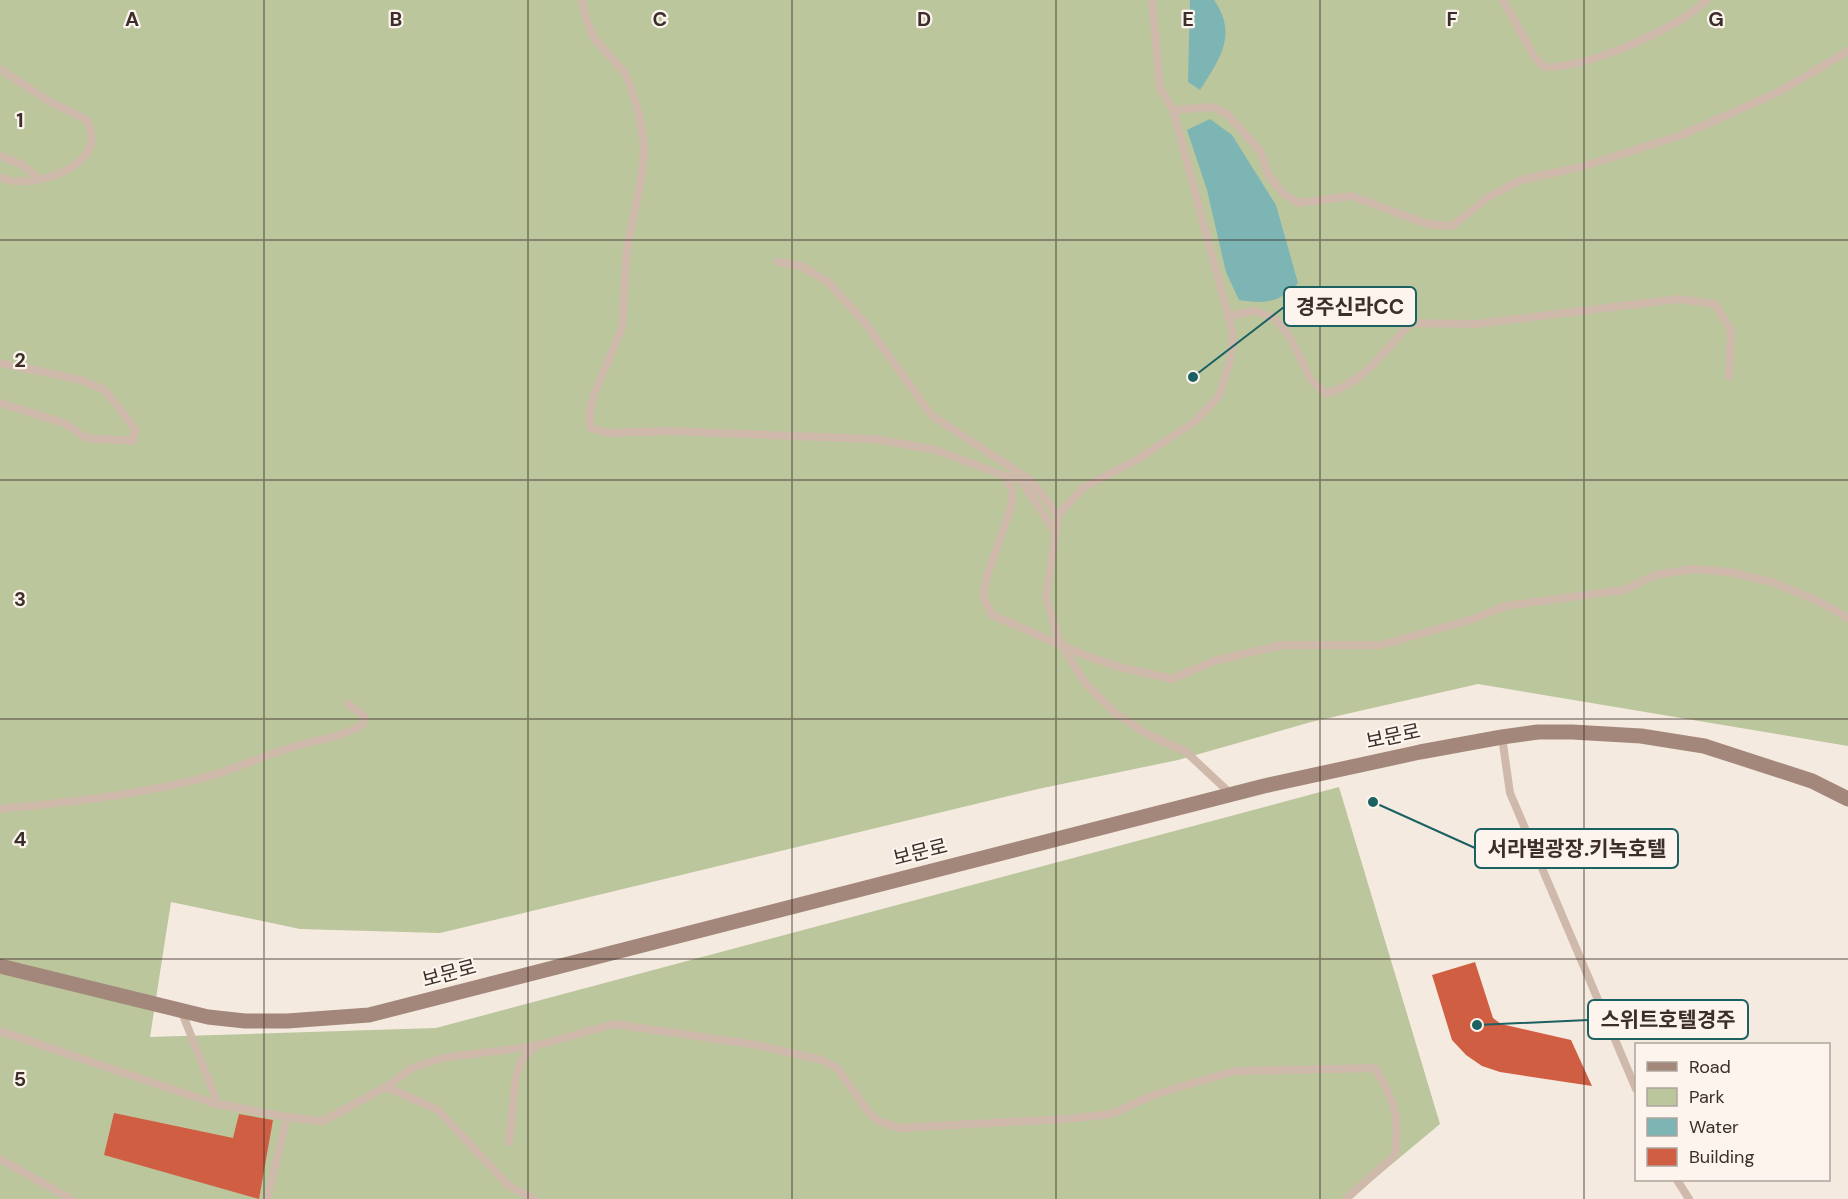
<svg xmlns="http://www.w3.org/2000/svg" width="1848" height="1199" viewBox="0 0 1848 1199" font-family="'DM Sans','Noto Sans KR',sans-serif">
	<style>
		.green { fill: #bbc69d }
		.water { fill: #7cb5b4 }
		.building { fill: #d05e43 }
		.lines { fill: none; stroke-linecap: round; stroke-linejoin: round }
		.lane { stroke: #cfb9aa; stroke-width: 8 }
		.secondary { stroke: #a3877a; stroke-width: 15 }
		.grid { fill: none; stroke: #3c2e2a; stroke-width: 1.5; stroke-opacity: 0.55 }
		.labels { text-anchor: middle; stroke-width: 4.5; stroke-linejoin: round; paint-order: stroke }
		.street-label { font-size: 20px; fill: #3c2e2a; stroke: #fcf4ed }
		.grid-label { font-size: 20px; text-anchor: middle; font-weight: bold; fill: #3c2e2a; stroke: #fcf4ed; stroke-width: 4.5; stroke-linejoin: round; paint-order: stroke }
		.leader { fill: none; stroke: #1b6162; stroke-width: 2 }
		.callout-dot { fill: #1b6162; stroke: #fcf4ed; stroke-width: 2 }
		.callout { fill: #fcf4ed; stroke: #1b6162; stroke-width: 2 }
		.callout-label { font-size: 21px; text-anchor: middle; font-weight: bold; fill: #3c2e2a }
	</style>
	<rect width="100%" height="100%" fill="#f5eadf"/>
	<path class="green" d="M0,0H1848V746L1478,684L1311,722L1178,760L1038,789L440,933L300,929L171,902L150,1037L436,1028L1339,787L1440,1124L1350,1199H0Z"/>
	<path class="water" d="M1190,0H1214C1238,34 1220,59 1200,90L1188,82Z
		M1210,119L1232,135L1276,205L1298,283C1279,303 1266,304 1239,300L1226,272L1207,190L1187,130Z"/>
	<path class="building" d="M1475,962L1493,1018L1501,1024L1571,1040L1592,1086L1500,1072L1482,1066L1466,1055L1452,1040L1432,975Z
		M114,1113L233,1138L239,1114L273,1120L259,1199L104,1155Z"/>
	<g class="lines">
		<path class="lane" d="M582,0L586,19L594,38L624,72L630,84L639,115L644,145L642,175L627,248L622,328L594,394L589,416L591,428L607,433L668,431L875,439L936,450L1005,476
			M1152,0L1160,88L1173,110L1233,334L1230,361L1219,396L1193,423L1138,459L1083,488L1058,515L1046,597L1060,643L1086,684L1116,714L1149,735L1185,751L1231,794
			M1503,0L1535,58L1545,67C1588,68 1675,30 1707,0
			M0,69L50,102L87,120C91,129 94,142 88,151C74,175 24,189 0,177
			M1173,110L1212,107L1227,114L1260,151L1269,176L1285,195L1299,203L1352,196L1427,224L1452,226L1487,198L1521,180L1581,167L1682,135L1779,92L1848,51
			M0,156L23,165L39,179
			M778,262L801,266L828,282L866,324L931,415L1030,480L1058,515
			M1229,316L1254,311L1274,318L1290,337L1311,380L1326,394C1366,381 1383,352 1411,323L1476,324L1678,299L1715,304L1731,331L1729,377
			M0,363L81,380L105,390L135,429L133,441L86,438L64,423L0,403
			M1055,532L1021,480L1005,476L1012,490L1011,507L986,579L983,596L992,615L1084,655L1119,667L1172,679L1214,661L1282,645H1381L1473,619L1505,606L1624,590L1655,575L1693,569L1729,572L1772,582L1816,600L1848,618
			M1502,737L1510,793L1636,1089
			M0,809C72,802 147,794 217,774C242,766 265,755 290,748C315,740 341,738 363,724L364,716L348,704
			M181,1010L218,1104
			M0,1031L213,1103L287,1117L323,1121L386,1087L438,1110L509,1186L535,1199
			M535,1046L614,1024L757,1045L822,1060L837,1068L870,1114L879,1121L899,1128L1065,1119L1112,1114L1153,1095L1235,1071L1375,1068C1394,1099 1400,1117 1395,1155L1346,1199
			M386,1087L412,1068L442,1058L535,1046L521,1061L516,1077L509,1142
			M0,1159L71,1199
			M1677,1180L1689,1199
			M267,1199L287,1117"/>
		<path class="secondary" d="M0,966L208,1017L245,1021H287L369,1015L1264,786L1420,752L1502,737L1538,732H1572L1641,736L1704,746L1812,781L1848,799"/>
	</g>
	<path class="grid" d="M264,0V1199M528,0V1199M792,0V1199M1056,0V1199M1320,0V1199M1584,0V1199M0,240H1848M0,480H1848M0,719H1848M0,959H1848"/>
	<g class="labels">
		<g class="street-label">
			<text transform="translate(1393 736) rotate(-12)" y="7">보문로</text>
			<text transform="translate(920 852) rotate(-14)" y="7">보문로</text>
			<text transform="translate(449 973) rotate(-15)" y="7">보문로</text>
		</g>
	</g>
	<g class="grid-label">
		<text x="132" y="26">A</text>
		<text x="396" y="26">B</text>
		<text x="660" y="26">C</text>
		<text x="924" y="26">D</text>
		<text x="1188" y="26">E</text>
		<text x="1452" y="26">F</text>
		<text x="1716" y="26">G</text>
		<text x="20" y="127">1</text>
		<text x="20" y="367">2</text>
		<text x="20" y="606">3</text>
		<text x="20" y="846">4</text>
		<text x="20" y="1086">5</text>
	</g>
	<path class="leader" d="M1193 377L1284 307M1373 802L1475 848M1477 1025L1588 1020"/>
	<g class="callout-dot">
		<circle cx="1193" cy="377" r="6"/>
		<circle cx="1373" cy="802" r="6"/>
		<circle cx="1477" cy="1025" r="6"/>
	</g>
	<g class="callout">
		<rect x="1284" y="287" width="132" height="39" rx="6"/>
		<rect x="1475" y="829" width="203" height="39" rx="6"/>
		<rect x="1588" y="1000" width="160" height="39" rx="6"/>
	</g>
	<g class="callout-label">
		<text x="1350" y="314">경주신라CC</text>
		<text x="1577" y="856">서라벌광장.키녹호텔</text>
		<text x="1668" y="1027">스위트호텔경주</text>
	</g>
	<rect x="1635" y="1043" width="195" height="138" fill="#fcf4ed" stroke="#afa59f" stroke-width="1.5"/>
	<rect x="1647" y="1062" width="30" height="9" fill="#a3877a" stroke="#afa59f" stroke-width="1.5"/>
	<text x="1689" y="1073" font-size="18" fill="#3c2e2a">Road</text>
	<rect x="1647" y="1088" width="30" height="18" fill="#bbc69d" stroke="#afa59f" stroke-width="1.5"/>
	<text x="1689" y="1103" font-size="18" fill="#3c2e2a">Park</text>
	<rect x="1647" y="1118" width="30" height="18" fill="#7cb5b4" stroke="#afa59f" stroke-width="1.5"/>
	<text x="1689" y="1133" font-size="18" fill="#3c2e2a">Water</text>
	<rect x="1647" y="1148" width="30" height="18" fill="#d05e43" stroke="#afa59f" stroke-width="1.5"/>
	<text x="1689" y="1163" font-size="18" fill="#3c2e2a">Building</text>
</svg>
